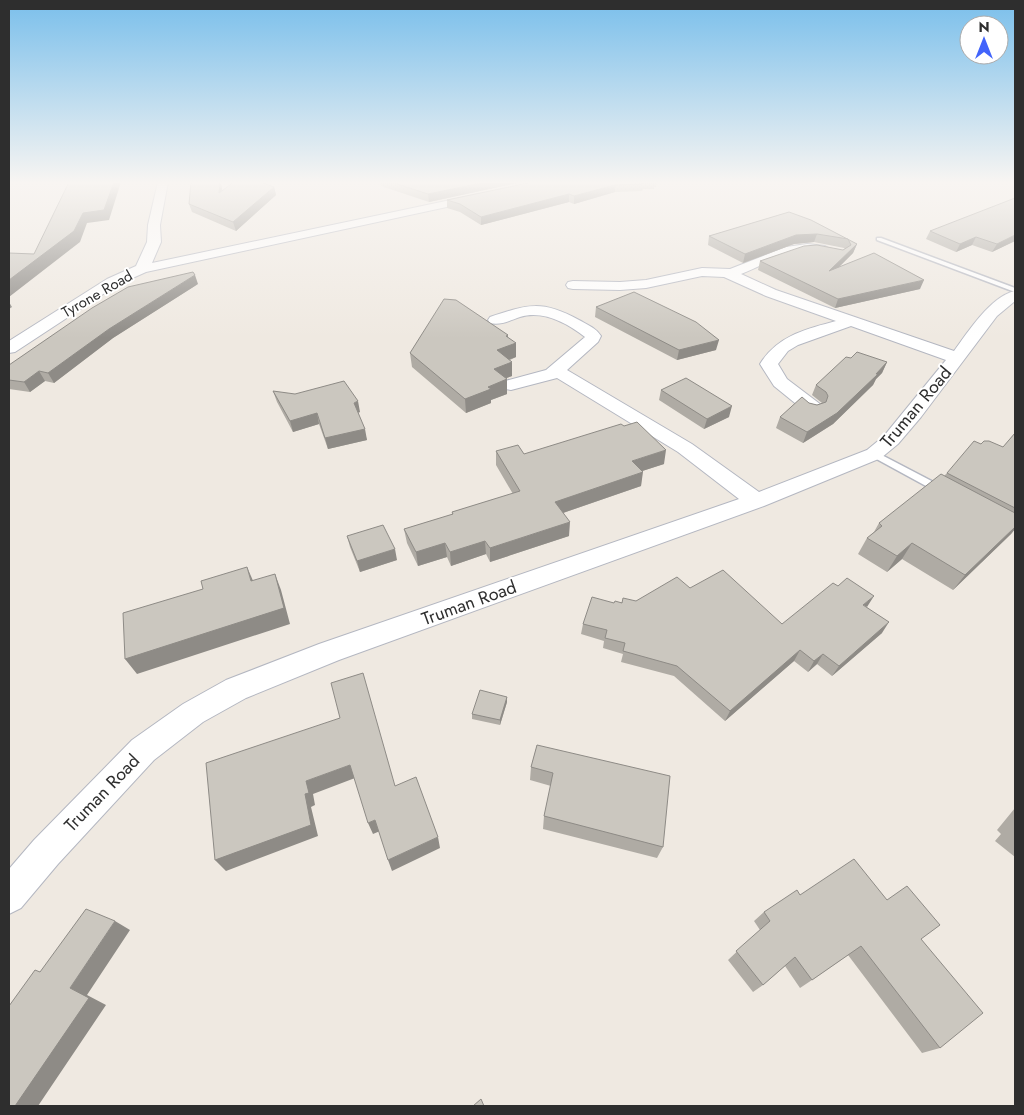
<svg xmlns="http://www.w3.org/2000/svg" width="1024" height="1115" viewBox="0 0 1024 1115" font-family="Jost,sans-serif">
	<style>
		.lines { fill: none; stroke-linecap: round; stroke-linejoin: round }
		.lane-casing { stroke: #b4b7c1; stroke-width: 3 }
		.street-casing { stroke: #b4b7c1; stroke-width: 2 }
		.lane { fill: #fff; fill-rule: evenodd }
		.street { fill: #fff; fill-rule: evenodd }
		.wall { fill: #afaba4 }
		.shaded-wall { fill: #8e8b86 }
		.building { fill: #cbc7bf; stroke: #8e8b86 }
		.labels { text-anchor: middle; stroke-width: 4; stroke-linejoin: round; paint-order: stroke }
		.far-street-label { font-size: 15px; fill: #2e2e2e; stroke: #fff }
		.street-label { font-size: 18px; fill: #2e2e2e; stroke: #fff }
	</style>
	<rect width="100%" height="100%" fill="#efe9e1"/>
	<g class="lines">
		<g class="lane-casing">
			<path id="lane" d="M877,238H881L1015,288V292L877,240Z
				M874,451L945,488L946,490L945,492H937L871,456L869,454Z"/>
		</g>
		<g class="street-casing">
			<path id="street" d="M158,182H168L160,225L161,242L152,263L479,194L485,197L479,200L146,272L117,285L15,352L9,353V341L107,279L136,266L147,242L148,225Z
				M807,244L825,246L832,250C825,257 814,252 805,252C784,253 761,266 741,274L776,290L954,351C968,332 991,296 1015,291V301L997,316L921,417L898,444L881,458L764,506L339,660L246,698L203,722L154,760L58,864L21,908L9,914V869L34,840L132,740L183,704L226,680L319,644L739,499L678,452L557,378L511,390L505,389L502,385L505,381L546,370L585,337C567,323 543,310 520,317C511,320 500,326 490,323L488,320L490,317C529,304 542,300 579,320C588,325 596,328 601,336L598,342L567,370L692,444L759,492L867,450L884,436L946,360L851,326L798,345L788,351L778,364L787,379L820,404L822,408L820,412L813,414L806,412L774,386L760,364C777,336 806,329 836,321L766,296L724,277L702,276L646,288L620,290L573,289L568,288L566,285L568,282L573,281L620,282L646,280L702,268L730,269L786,247Z"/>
		</g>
		<use href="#lane" class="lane"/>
		<use href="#street" class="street"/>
	</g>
	<path class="wall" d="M191,182H220L222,187V191L274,187L276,195L236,231L192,212L189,204Z
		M380,182H522L429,202L381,186Z
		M533,182H656V187H654V189H643L642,191L615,192L574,204L569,202L481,225L460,212L447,208V200Z
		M789,212L857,244L853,253L839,267L920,289L835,308L758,270L760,261L843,250L845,249L844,248L814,242L794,244L743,263L708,245L709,236Z
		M930,231L1015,241L992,252L972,245L956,252L926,239Z
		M198,284L113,338L54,383L45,381L30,392L9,389V365Z
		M596,307L716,350L677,360L595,317Z
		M508,338L516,343V357L510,360L512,376L506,378L507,394L491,400V403L466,413L412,367L410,353Z
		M851,358L887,362L882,373L876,379L873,385L833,424L803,443L776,428L780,417L809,403L817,405L822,403L812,395L816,385Z
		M661,390L729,417L704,429L659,400Z
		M273,391L360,412L358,413L367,440L328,449L319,424L293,432L277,402Z
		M1015,433V529L1011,534L953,590L902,559L887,572L858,554L867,538L874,532L879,523L944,476L947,473L981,444L1003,447Z
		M496,451L524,454L664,464L642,471L641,486L563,513L569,536L490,562L486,554L451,566L447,557L418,566L407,543L404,529L452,515V512L513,494L496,465Z
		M347,536L397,560L360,572L350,547Z
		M690,588L782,624L867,607L882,633L832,676L817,664L808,672L794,661L725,721L674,676L621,662L623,654L603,648L604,641L581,634L583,624L614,603L636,601Z
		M507,697V702L500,725L472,719V714Z
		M537,745L663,847L657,858L543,829L544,816L551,786L530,780L531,767Z
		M1015,808V857L995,841L1001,834L997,830Z
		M800,895L887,900L921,939L940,1048L922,1053L848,955L812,980L800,988L785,966L763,985L753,992L728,960L760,930L754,921L764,912Z"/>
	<path class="shaded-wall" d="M114,182H121L109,220L87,223L80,242L9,297V280L83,213Z
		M220,182L222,187V201L219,193Z
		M486,182H522L429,202L428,194Z
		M615,185V192L574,204V196Z
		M274,187L276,195L236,231L233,222Z
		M569,194V202L481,225V217Z
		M817,234L814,242L794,244L743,263L745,254L796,235Z
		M1015,235V241L992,252L997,244Z
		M976,237L972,245L956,252L960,244Z
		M857,244L853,253L826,280L829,271Z
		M195,275L198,284L113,338L54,383L48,373L109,329Z
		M924,280L920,289L835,308L838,299Z
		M9,302L12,307L9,309Z
		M508,335V346L516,343V357L497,364V350L506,336Z
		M719,340L716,350L677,360L679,350Z
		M512,362V376L494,383V369Z
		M887,362L882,373L876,379L873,385L833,424L803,443L807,432L876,374Z
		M39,371L45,381L30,392L24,382Z
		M507,379V394L491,400V403L466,413L465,399L488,387Z
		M358,401L360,412L356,413L354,403Z
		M732,406L729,417L704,429L707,419Z
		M317,413L319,424L293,432L290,421Z
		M365,429L367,440L328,449L325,438Z
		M666,450L664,464L630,475L632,461Z
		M643,472L641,486L554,516L555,502Z
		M570,522L569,536L490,562V548Z
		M1015,527V529L1011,534L953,590L965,575Z
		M485,541L486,554L451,566L450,552Z
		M445,543L447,557L418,566L416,552Z
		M912,543L902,559L887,572L897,556Z
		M395,549L397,560L360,572L357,561Z
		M247,567L254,583L251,581Z
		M275,574L281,590L290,624L137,674L125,659Z
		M874,596L867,607L863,605Z
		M889,622L882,633L832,676L839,666Z
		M800,650L794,661L725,721L730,711Z
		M823,654L817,664L808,672L814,661Z
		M507,697V702L500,725V720Z
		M350,765L355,778L313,794L315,805L311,807L318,836L226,871L215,860L305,794L306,781Z
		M375,820L380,831L373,834L368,823Z
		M438,837L440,848L392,871L388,860Z
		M115,921L130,930L87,995L106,1005L38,1106H15L70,988Z"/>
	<path class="building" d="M69,182H114L104,210L83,213L74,231L9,280V253L34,254Z
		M191,182H220L219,193L234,182H260L274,187L233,222L189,204Z
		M391,182H486L428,194Z
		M533,182H642L643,184L615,185L574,196L569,194L481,217L460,204L447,200Z
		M1015,198V235L997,244L976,237L960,244L930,231Z
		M789,212L811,220L857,244L829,271L874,253L924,280L838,299L760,261L804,246L817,245L843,250L851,245L848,239L817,234L796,235L745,254L709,236Z
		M193,272L195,275L109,329L48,373L39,371L24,382L9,380V365L92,308L128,287Z
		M634,292L696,322L719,340L679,350L596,307Z
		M444,299L456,300L508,335L506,336L516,343L497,350L512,362L494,369L507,379L488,387L491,389L465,399L410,353Z
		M857,352L887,362L876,374H878L837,413L807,432L780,417L802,397L809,403L817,405L826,402L828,396L826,392L816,385L846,357L851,358Z
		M686,378L732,406L707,419L661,390Z
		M344,381L358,401L354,403L365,429L325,438L317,413L290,421L273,391L295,394Z
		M637,422L666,450L632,461L643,472L555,502L570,522L490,548L485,541L450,552L445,543L416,552L404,529L453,514L452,512L520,491L496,451L518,445L524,454L621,424L624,426Z
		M1015,433V508L947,473L974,441L981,444L984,441H989L1003,447Z
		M941,474L1015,513V527L965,575L912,543L897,556L867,538L882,526L879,523Z
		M383,525L395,549L357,561L347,536Z
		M247,567L251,581L275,574L284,608L125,659L123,613L203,589L201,581Z
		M723,570L782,624L833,583L838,586L847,578L874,596L863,605L889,622L839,666L823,654L814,661L800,650L730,711L677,666L623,651L625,643L605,638L607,630L583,624L592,597L614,603L615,601L622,603L623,598L636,601L677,577L690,588Z
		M363,673L395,786L416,777L438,837L388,860L375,820L368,823L350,765L306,781L309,793L305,794L311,825L215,860L206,763L340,718L331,683Z
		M480,690L507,697L500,720L472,714Z
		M537,745L670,776L663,847L544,816L553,773L531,767Z
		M854,859L887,900L907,886L940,925L921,939L983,1013L940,1048L861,946L812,980L795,957L763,985L736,951L770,921L764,912L797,890L800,895Z
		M86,909L115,921L70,988L89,998L15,1106H9V1006L35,970L40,972Z
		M481,1099L484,1106H473Z"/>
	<linearGradient id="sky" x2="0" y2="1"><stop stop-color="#7abfeb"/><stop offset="0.54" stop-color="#f8f5f2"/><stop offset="1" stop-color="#f8f5f2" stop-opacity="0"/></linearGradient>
	<rect width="1024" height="338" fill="url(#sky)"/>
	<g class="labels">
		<g class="far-street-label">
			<text transform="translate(97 294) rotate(-30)" y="5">Tyrone Road</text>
		</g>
		<g class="street-label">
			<text transform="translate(916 407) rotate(-50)" y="6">Truman Road</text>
			<text transform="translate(469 603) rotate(-20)" y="6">Truman Road</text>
			<text transform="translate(102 793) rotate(-46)" y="6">Truman Road</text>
		</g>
	</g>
	<rect width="1024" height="1115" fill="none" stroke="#2e2e2e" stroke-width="20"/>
	<g transform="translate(984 40)"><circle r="24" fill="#ffffff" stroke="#ababab"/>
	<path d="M0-4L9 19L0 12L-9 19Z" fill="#4264fb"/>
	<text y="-8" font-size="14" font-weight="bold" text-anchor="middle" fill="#2e2e2e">N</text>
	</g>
</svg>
